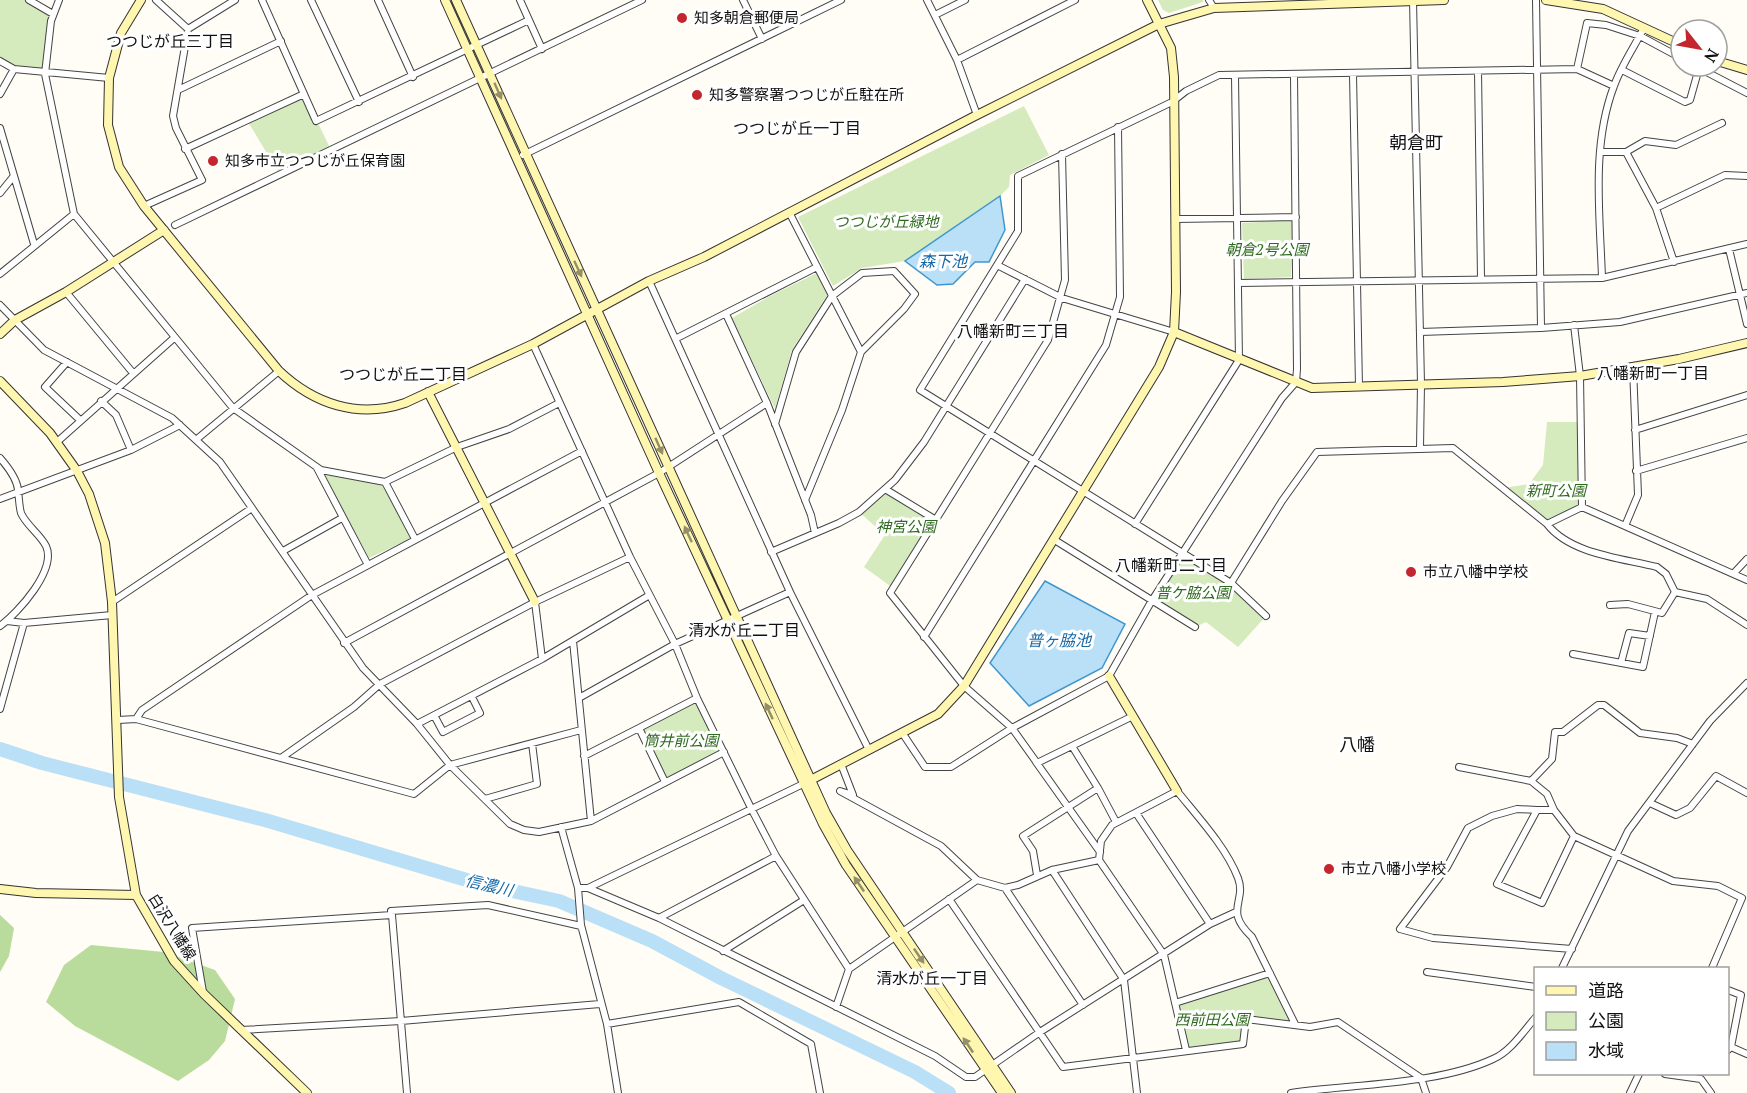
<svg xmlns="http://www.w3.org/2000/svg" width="1747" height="1093" viewBox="0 0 1747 1093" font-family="'PT Serif','Noto Sans JP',serif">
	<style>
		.green { fill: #d5ebbd }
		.forest { fill: #b9dc9c }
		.water { fill: #b9e0f7; stroke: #3f96cf; stroke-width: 1.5 }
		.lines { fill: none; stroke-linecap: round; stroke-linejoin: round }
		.river { stroke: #b9e0f7; stroke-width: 14 }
		.street-casing { stroke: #444; stroke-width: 8 }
		.secondary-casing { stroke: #333; stroke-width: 10 }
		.street { stroke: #fff; stroke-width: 6 }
		.secondary { stroke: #fff6b0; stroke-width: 8 }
		.oneway { fill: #948f68 }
		.poi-dot { fill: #c4262e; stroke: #fff; stroke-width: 2 }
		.labels { text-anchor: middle; stroke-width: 6; stroke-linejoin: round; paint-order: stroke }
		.poi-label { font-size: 15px; fill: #111; stroke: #fff; text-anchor: start }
		.park-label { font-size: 15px; font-style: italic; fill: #2f6b1f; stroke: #fff }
		.street-label { font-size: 15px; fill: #111; stroke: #fff }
		.neighbourhood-label { font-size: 16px; fill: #111; stroke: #fff }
		.water-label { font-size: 16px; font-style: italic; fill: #1768a6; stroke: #fff }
		.quarter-label { font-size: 18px; fill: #111; stroke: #fff }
	</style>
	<rect width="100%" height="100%" fill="#fffdf5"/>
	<path class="green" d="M0,0H29L53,14L45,74L14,69L0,61Z
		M1158,0H1203V2L1169,13L1163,10Z
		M304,94L331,150L280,175L247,120Z
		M1024,106L1049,155L1010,175L1009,187L1000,196L905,261L862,268L833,286L798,217Z
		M1290,220L1294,221L1291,277L1244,279L1242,223Z
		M817,273L828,294L792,350L775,409L732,318L770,296Z
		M1547,422H1581L1582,507L1547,524L1503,488L1529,484L1543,465Z
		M327,475L379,484L385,488L411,534L410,539L369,558L325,477Z
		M885,489L936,520L893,588L864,567L885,535L859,512Z
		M1184,555L1231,583L1266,616L1238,647L1206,622L1195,627L1151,602Z
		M697,698L724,752L665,782L639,728Z
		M1270,973L1295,1024L1247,1019L1243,1044L1186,1050L1175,1003Z"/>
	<path class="forest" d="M0,915L14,928L9,956L0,972Z
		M91,945L164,952L215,970L235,999L225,1041L209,1060L178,1081L75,1026L46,1002L64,965Z"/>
	<path class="water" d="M1000,196L1005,230L989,262H975L953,284L937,285L905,261Z
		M1045,581L1125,624L1102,668L1029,706L990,663Z"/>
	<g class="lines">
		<path class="river" d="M0,749L42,763L265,820L480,884L559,901L652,941L721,978L915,1072L949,1093"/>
		<g class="street-casing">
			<path id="street" d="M29,0L53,14
				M59,0L51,21L45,74L74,214L233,408L321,470L385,482L457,447L509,429L559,403
				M156,0L188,29
				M262,0L316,121L529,20
				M311,0L359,102
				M378,0L413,77
				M520,0L542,49
				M743,0L762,39
				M927,0L957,60L977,115
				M1209,0L1214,8
				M1413,0L1421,384L1420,448
				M1536,0L1541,328
				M935,15L965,0
				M957,60L1075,0
				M0,61L14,69L109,78
				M1695,66L1747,93
				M1577,69L1587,23L1606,25L1640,36L1681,58
				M1622,70L1685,102L1690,100L1699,68
				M1478,71L1481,279
				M1353,74L1359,387
				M178,90L281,41
				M0,94L14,69
				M0,128L34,244
				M185,149L304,94
				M1600,152H1626L1656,208L1674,262
				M1626,152L1645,141L1676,145L1722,123
				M1062,154L1065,280L1048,340L890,593L964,686L1012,728L1037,763L1131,717
				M523,155L841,0
				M0,193L13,177
				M144,206L202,180L176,128L173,116L188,29L235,0
				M1656,208L1725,175L1747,176
				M789,212L861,352
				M1175,219L1296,217
				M175,225L642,0
				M1729,249L1747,324
				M997,265L1062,298L1174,332
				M0,274L74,214
				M1602,278C1600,215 1591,146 1614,86C1621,66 1634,47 1644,28
				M649,281L790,592L869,750
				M1238,283L1602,278L1747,244
				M66,292L133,373
				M0,305L44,350L172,418L220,462L363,668L417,724L450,765L510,824L524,830L539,832L591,821L724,752
				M726,314L767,403L811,515L815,533
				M1574,325L1580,376L1582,507
				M1420,332L1541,328L1620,322L1747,293
				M677,338L817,267
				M533,344L630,557L675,644L697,698L752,810L776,856L849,969
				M67,362L45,387L80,420
				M101,401L116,415L131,450
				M775,424L796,352L832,296L862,273L894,271L915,294L904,309L861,352L842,410L805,500
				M1635,430L1747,395
				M197,439L279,371
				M57,442L174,338
				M0,458C7,466 17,479 18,490C19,497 19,506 21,513C26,525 40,534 46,546C57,570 18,613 0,626
				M317,468L368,565
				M1636,471L1747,438
				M385,482L415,539
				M885,489L936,520
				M0,499L131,450L180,425
				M1582,507L1747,580
				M1135,524L1239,360L1235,76
				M1547,524C1570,554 1621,558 1657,567L1666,574L1675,592L1707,599L1747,625
				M1625,526L1638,495L1633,367
				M1053,539L1195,627
				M283,551L342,518
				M771,552L839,523L859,512L895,480L924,442L1025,279
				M1734,573L1747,559
				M1231,583L1282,501L1317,452L1453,448L1547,524L1582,507
				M112,602L252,508
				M535,602L542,659
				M1610,605L1628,604L1662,613L1675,592
				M1266,616L1231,583L920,390L1018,231V176L1172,102L1186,91L1219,75L1577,69L1614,86
				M7,621L24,623L112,615
				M924,637L1106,345L1120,297L1118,127
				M573,641L591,821
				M344,643L659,473L767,403
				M1573,654L1643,667L1655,612
				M1621,663L1629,633L1650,636
				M579,698L675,644L790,592
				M0,709L24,623
				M435,717L443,732L480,713L472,697
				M136,719L142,710L312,595L582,451
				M118,720L136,719L414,794L450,765L581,730
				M417,724L542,659L648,596
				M903,734L925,767H951L1012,728L1109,676L1151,602L1282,398L1296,382L1297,369L1294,75
				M1072,746L1098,788
				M584,756L639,728
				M281,758L354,707L380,684L535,602L630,557
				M1036,762L1100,852
				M841,764L853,795L840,791L941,846L977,880L1005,888L1018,885L1052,870L1099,860
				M1459,767L1531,781L1547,794L1554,810L1574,836L1673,881L1718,886L1742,898L1712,968
				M1531,781L1552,759L1555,732H1563L1598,705H1604L1640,733L1677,738L1693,744
				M665,782L639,728L697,698
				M485,799L537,784L532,743
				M1650,803L1676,815L1690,808L1716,776L1747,793
				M1537,810L1517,809L1492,816L1468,828L1447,867L1400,929L1433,938L1572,949
				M1554,810H1537L1497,884L1542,903L1574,836
				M1136,813L1210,924
				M561,827L578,888L581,925L607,1024L618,1093
				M1052,870L1124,980L1137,1093
				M1037,875L1033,851L1023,836L1098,788L1116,822
				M578,888H588L659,918L935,1056L966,1077H975L1040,1032L1210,924L1236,912
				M588,888L803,784
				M1005,888L1083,1005
				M949,899L1063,1067L1243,1044L1246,1019L1310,1027L1338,1022L1421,1078L1426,1093
				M392,915L407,1093
				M659,918L776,856
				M723,951L804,900
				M1562,968L1628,831L1710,721L1747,683
				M1427,972L1536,987
				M1728,990L1741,995L1731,1047L1728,1050
				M203,992L192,928L392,915L391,911L488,905L581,926
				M1175,1003L1270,973
				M836,1007L849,969L977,880
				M607,1024L739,1002L811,1044L820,1093
				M241,1030L401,1021L600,1004
				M1731,1047L1747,1054
				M1186,1050L1164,955L1099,860L1101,841L1112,825L1177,791C1198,817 1226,847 1238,878C1247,902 1223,910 1252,937L1295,1024
				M1665,1074L1701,1079L1711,1093
				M1291,1093C1353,1084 1437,1085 1493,1059C1510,1052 1523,1032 1536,1017
				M1630,1093L1639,1074"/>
		</g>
		<g class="secondary-casing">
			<path id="secondary" d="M141,0L121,33L109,78L108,125L119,167L144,206L279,371C314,404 358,419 405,403L533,344L649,281L704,257L973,117L1159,24L1171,48L1174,77L1176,292L1174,332L1159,367L964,686L938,714L803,784
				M445,0L659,473L823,824L846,865L1002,1093
				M456,0L826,813L847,850L1011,1093
				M1147,0L1159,24L1214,8L1444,0
				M1546,0L1603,9L1681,45
				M1717,61L1747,70
				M1174,332L1312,388L1503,382L1580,376L1679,359L1747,343
				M0,334L15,320L66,292L164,230
				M0,381L50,433L77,471L89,494L105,543L112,602L119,797L136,895
				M428,392L535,602
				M1109,676L1177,791
				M0,889L36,893L136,895L174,961L204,994L307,1093"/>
		</g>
		<use href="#street" class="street"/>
		<use href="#secondary" class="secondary"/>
	</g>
	<defs><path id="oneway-solid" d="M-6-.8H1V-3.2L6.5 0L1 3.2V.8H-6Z" transform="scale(1.5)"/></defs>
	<g class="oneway">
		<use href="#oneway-solid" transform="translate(498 91) rotate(66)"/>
		<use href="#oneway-solid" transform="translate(578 269) rotate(65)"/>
		<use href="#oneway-solid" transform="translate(659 446) rotate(66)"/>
		<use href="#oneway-solid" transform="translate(688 534) rotate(-115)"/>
		<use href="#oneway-solid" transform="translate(769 711) rotate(-115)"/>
		<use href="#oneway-solid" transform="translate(859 884) rotate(-124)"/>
		<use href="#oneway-solid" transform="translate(919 956) rotate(56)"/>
		<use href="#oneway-solid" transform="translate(968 1045) rotate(-124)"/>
	</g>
	<g class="poi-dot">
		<circle cx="682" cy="18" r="6"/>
		<circle cx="697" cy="95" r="6"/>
		<circle cx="213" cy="161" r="6"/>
		<circle cx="1411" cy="572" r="6"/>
		<circle cx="1329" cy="869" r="6"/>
	</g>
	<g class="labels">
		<g class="poi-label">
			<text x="694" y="23">知多朝倉郵便局</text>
			<text x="709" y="100">知多警察署つつじが丘駐在所</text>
			<text x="225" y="166">知多市立つつじが丘保育園</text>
			<text x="1423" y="577">市立八幡中学校</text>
			<text x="1341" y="874">市立八幡小学校</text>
		</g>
		<g class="park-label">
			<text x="886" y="227">つつじが丘緑地</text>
			<text x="1267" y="255">朝倉2号公園</text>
			<text x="1556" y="496">新町公園</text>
			<text x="906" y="532">神宮公園</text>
			<text x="1193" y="598">普ケ脇公園</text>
			<text x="681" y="746">筒井前公園</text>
			<text x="1212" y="1025">西前田公園</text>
		</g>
		<g class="street-label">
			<text transform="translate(172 927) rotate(58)" y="5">白沢八幡線</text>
		</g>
		<g class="neighbourhood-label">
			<text x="170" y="47">つつじが丘三丁目</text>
			<text x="797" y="134">つつじが丘一丁目</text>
			<text x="1013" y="337">八幡新町三丁目</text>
			<text x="1653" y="379">八幡新町一丁目</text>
			<text x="403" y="380">つつじが丘二丁目</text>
			<text x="1171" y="571">八幡新町二丁目</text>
			<text x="744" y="636">清水が丘二丁目</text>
			<text x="932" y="984">清水が丘一丁目</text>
		</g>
		<g class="water-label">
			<text x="943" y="267">森下池</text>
			<text x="1059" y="646">普ヶ脇池</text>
			<text transform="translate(489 885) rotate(13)" y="6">信濃川</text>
		</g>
		<g class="quarter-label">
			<text x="1416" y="149">朝倉町</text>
			<text x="1357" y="751">八幡</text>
		</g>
	</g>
	<rect x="1534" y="967" width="195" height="108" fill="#ffffff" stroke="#a0a0a0" stroke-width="1.5"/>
	<rect x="1546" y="986" width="30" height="9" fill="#fff6b0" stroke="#a0a0a0" stroke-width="1.5"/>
	<text x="1588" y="997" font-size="18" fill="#111111">道路</text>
	<rect x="1546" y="1012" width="30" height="18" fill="#d5ebbd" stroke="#a0a0a0" stroke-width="1.5"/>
	<text x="1588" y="1027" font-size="18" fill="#111111">公園</text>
	<rect x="1546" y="1042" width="30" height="18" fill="#b9e0f7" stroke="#a0a0a0" stroke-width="1.5"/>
	<text x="1588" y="1057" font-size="18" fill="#111111">水域</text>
	<g transform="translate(1699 48) rotate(121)"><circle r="28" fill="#ffffff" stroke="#a0a0a0" stroke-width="1.5"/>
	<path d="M0-4.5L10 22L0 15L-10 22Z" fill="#c4262e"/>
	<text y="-9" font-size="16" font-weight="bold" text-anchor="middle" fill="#111111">N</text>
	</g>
</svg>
